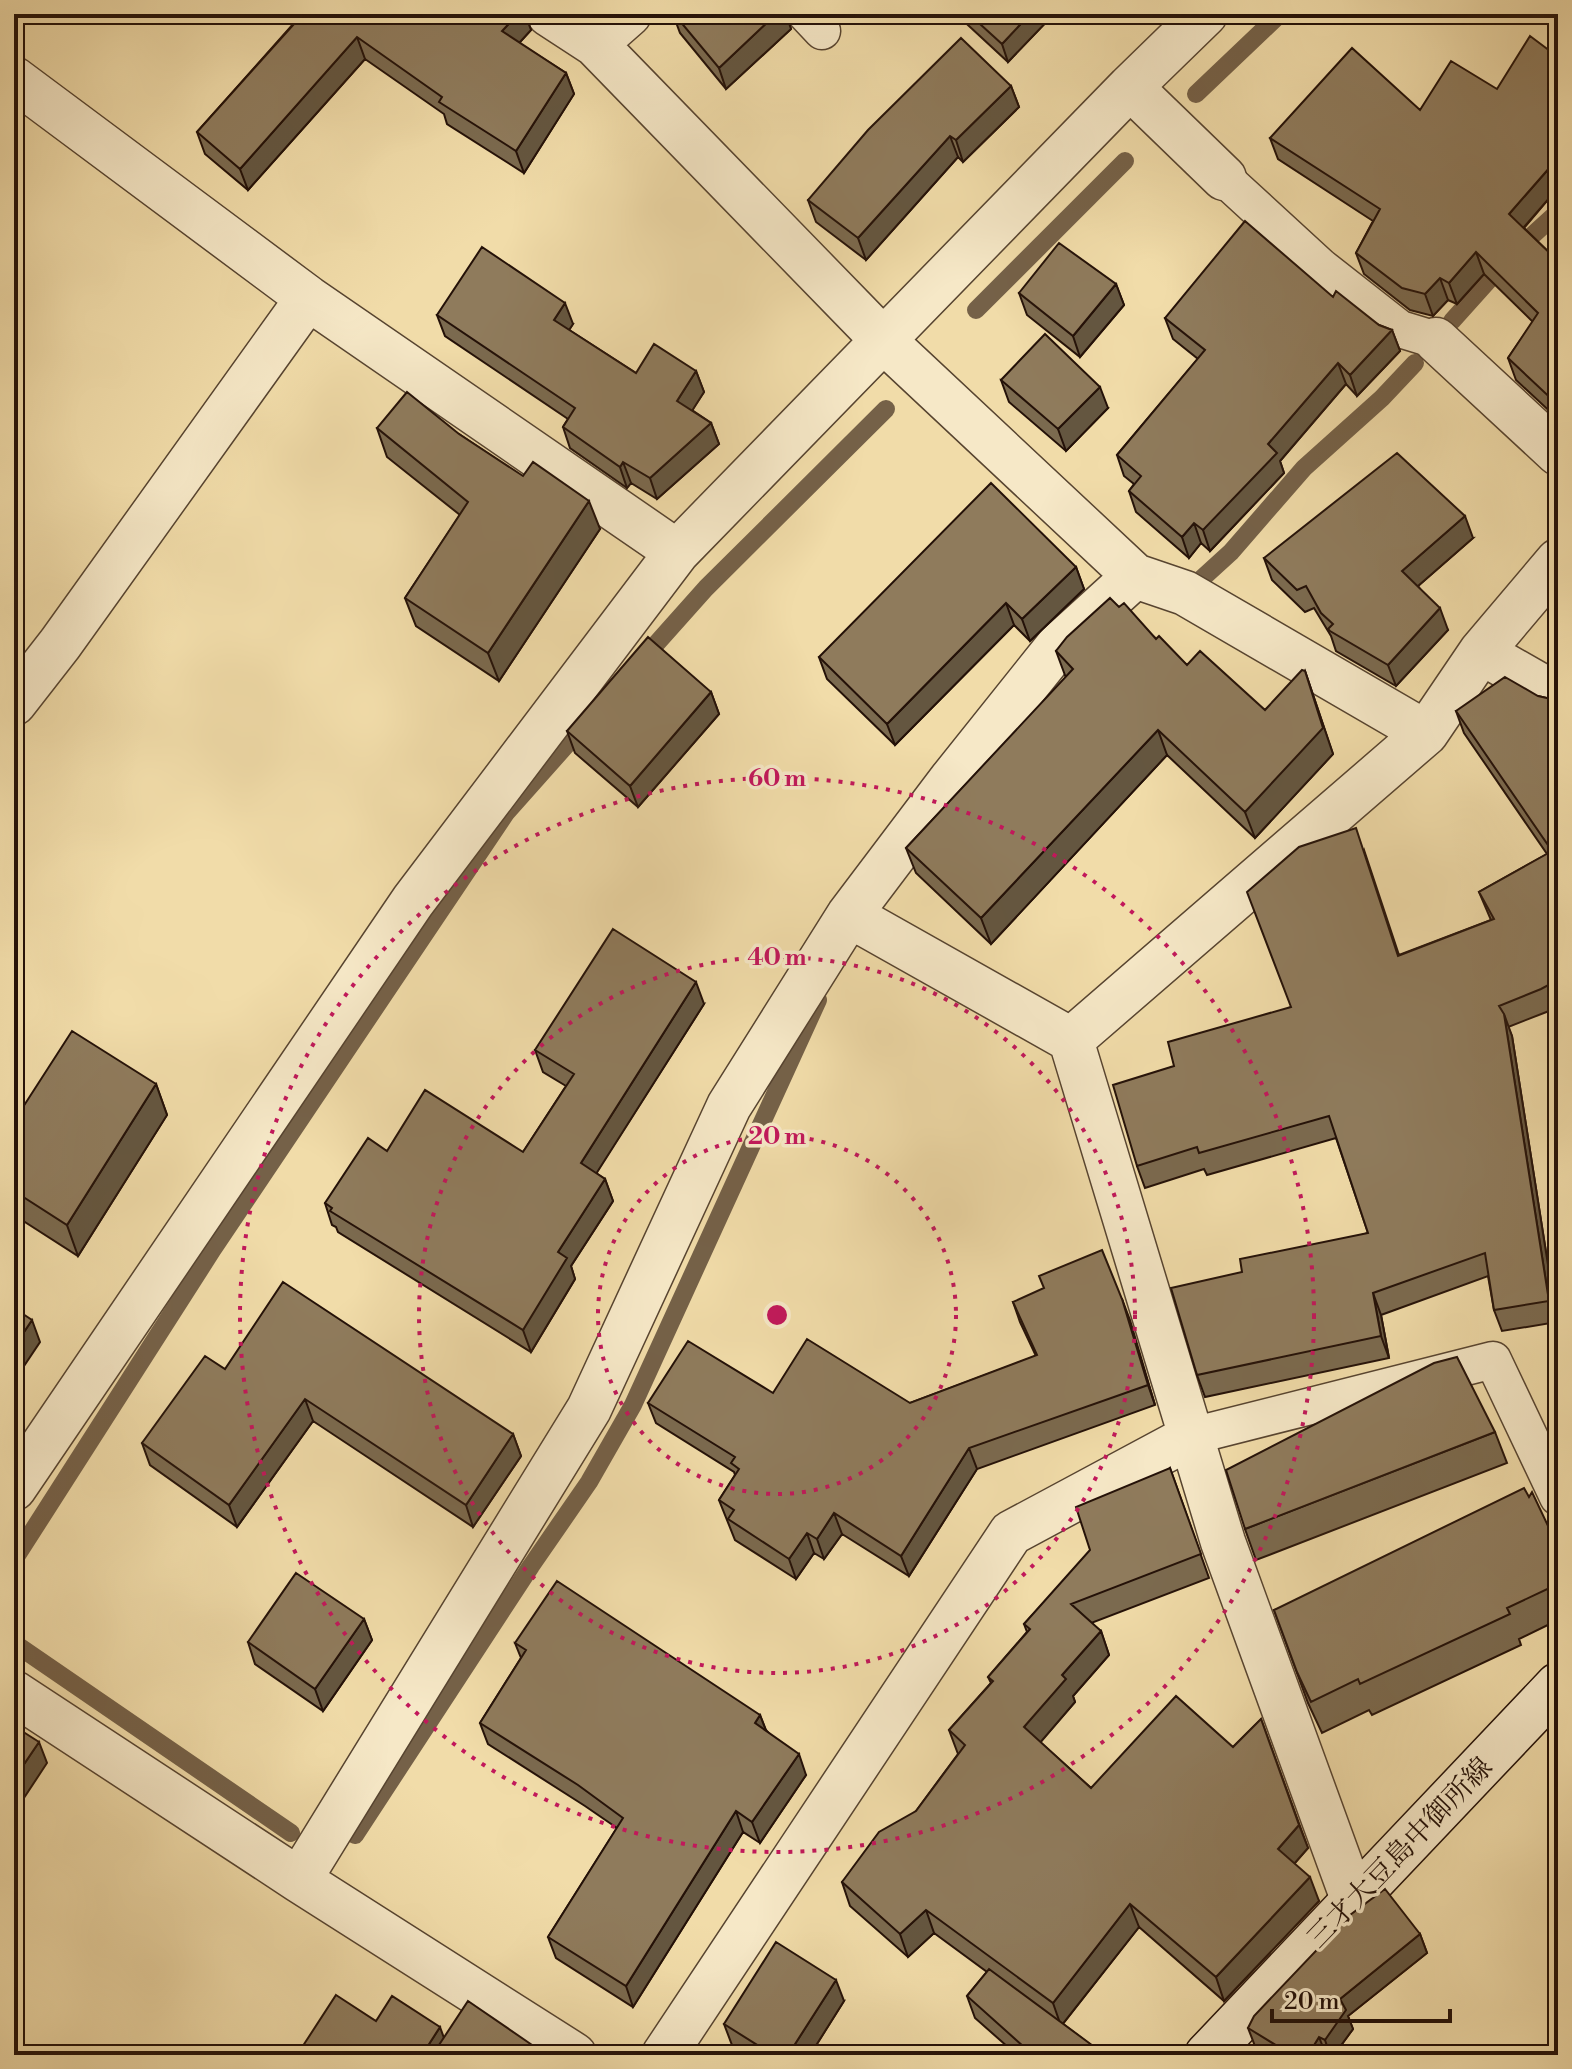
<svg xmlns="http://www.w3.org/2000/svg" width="1572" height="2069" viewBox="0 0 1572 2069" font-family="'Libre Bodoni','Noto Serif JP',serif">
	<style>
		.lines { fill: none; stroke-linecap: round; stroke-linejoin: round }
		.stream { stroke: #756148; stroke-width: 18 }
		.lane-casing { stroke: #574430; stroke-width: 39 }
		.street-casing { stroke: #574430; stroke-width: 47 }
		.secondary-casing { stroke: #241108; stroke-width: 47 }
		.lane { stroke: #f6e8c7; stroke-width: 36 }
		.street { stroke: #f6e8c7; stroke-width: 44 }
		.secondary { stroke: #f6e8c7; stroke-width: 44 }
		.wall { fill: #7b6a4f; stroke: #241108; stroke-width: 2 }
		.shaded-wall { fill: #645640; stroke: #241108; stroke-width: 2 }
		.building { fill: #8f7b5c; stroke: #241108; stroke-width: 2 }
		.ring { fill: none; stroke: #c2185b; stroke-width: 4; stroke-dasharray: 4 8 }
		.labels { text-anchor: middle; stroke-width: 7; stroke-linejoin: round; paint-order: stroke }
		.street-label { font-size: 28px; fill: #241108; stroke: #f6e8c7 }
		.centre { fill: #c2185b; stroke: #f6e8c7; stroke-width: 4 }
		.ring-label { font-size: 24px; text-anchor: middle; font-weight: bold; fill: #c2185b; stroke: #f6e8c7; stroke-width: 7; stroke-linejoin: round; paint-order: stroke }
	</style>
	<rect width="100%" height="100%" fill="#f1dca9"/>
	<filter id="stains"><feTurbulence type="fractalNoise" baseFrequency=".0025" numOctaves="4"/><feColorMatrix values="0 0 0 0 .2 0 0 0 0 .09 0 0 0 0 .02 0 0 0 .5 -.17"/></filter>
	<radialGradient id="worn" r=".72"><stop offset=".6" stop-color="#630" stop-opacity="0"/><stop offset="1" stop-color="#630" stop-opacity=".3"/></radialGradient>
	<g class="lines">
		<path class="stream" d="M1196,94L1280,14
			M976,310L1125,161
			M1452,321L1513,253L1558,212
			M1186,593L1231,552L1304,468L1382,398L1415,363
			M640,662L706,588L886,409
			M14,1560L213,1249L506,813L586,723
			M14,1643L291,1833
			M355,1835L531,1566L589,1482L633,1405L818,1000"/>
		<g class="lane-casing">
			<path id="lane" d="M806,14L822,31
				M1224,178L1321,267L1400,329L1436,340
				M1192,1436L1493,1360L1558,1497"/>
		</g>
		<g class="street-casing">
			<path id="street" d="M549,14L595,44L884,341L1135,576L1185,593L1426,733L1481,652L1558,561
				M595,44L629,14
				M14,79L308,298L677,552
				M1130,87L1224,178
				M1436,340L1558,453
				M1481,652L1558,696
				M14,703L60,644L308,298
				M849,915L1071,1040L1223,1542L1353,1899
				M1071,1040L1426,733
				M14,1488L413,901L677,552L1130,87L1205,14
				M14,1693L299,1880L574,2055
				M299,1880L589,1409L729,1106L849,915L951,780L1058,646L1135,576
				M664,2055L1011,1533L1192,1436"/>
		</g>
		<g class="secondary-casing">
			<path id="secondary" d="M1207,2055L1558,1685"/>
		</g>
		<use href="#lane" class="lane"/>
		<use href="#street" class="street"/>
		<use href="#secondary" class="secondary"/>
	</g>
	<path class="wall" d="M302,14H525L531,30L519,43L566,73L574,94L524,173L447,124L444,114L365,59L248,190L205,154L197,132Z
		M673,14H786L791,29L726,89L680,33Z
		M956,14H1054L1008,62Z
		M1558,57V188L1524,228L1558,261V419L1516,380L1508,358L1533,322L1484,274L1457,304L1448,300L1433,316L1410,310L1364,274L1356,253L1373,221L1278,159L1270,138L1420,110L1497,89Z
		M1011,86L1019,107L963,162L958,157L866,260L816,222L808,200Z
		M1116,284L1124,305L1080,357L1027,315L1019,293Z
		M1333,297L1379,325L1392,330L1400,351L1357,396L1346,384L1280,461L1284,473L1210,551L1201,543L1189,558L1136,512L1129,491L1134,484L1124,476L1117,455L1198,359L1173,339L1165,318Z
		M437,315L573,324L569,330L636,373L696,371L704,392L692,410L711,423L719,444L657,499L631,483L627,488L570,448L563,427L568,419L445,336Z
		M1001,380L1108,408L1066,451L1009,402Z
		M377,428L459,434L600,529L499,681L416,626L405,598L460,515L387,457Z
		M1473,538L1418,586L1448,630L1396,686L1336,651L1331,636L1314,608L1305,612L1272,580L1264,558Z
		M1076,567L1084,589L1030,641L1014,625L895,745L827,679L819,657Z
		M1119,607L1187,665L1265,710L1305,671L1333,754L1255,838L1167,755L991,944L916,873L906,848L1066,678L1056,651Z
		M1558,641V666L1551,646Z
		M711,692L719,714L638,807L575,753L567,731Z
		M1538,696L1551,699L1558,697V1006L1549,1011L1508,1027L1512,1036L1557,1322L1502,1331L1494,1310L1488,1276L1381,1315L1389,1358L1205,1397L1197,1375L1242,1272L1368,1233L1336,1138L1207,1175L1204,1169L1145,1188L1137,1166L1174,1066L1291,1007L1364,850L1399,955L1491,920L1479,892L1547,854L1464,733L1456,711Z
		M704,1004L596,1173L605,1179L613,1201L571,1266L575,1279L531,1352L338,1232L336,1227L332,1225L325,1203L387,1151L523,1152L566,1086L543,1072L535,1050Z
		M156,1084L167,1115L78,1256L14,1215V1121Z
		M1122,1299L1155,1405L977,1469L909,1576L842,1534L824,1559L814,1553L796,1579L735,1540L719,1500L735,1475L734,1472L656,1423L648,1403L773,1393L910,1403L1036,1356L1020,1322L1013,1302Z
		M225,1369L513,1434L521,1456L473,1527L313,1421L237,1527L150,1465L142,1443Z
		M1495,1432L1507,1463L1256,1560L1245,1529Z
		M1170,1468L1209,1578L1091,1623L1101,1631L1109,1655L1073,1696L1075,1702L1040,1742L1091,1788L1233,1747L1261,1719L1308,1848L1294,1864L1319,1901L1224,2001L1139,1927L1063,2024L1104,2055H1017L975,2018L967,1996L987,1972L934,1933L908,1957L850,1906L842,1882L916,1811L958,1754L949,1730L991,1683L988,1677L1027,1632L1024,1624Z
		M1558,1547V1620L1519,1639L1521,1645L1372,1715L1369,1710L1322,1733L1308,1703L1274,1610Z
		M364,1619L372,1640L323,1711L255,1664L248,1642Z
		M515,1643L760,1715L766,1730L806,1775L760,1843L743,1832L633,2007L556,1958L548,1937L617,1828L585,1806L488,1744L480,1723L521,1658Z
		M1420,1934L1427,1953L1348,2016L1353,2029L1334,2055H1269L1255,2046L1248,2028Z
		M844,2001L810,2055H747L732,2045L724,2024Z"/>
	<path class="shaded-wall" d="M518,14H525L531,30L510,53L502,31Z
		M776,14H786L791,29L726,89L719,68Z
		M1030,14H1054L1008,62L1002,44Z
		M357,37L365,59L248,190L240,169Z
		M566,73L574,94L524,173L516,151Z
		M1011,86L1019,107L963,162L956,140Z
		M950,136L958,157L866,260L858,238Z
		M1558,158V188L1517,235L1509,214Z
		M1476,252L1484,274L1457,304L1449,283Z
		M1440,278L1448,300L1433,316L1425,294Z
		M1116,284L1124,305L1080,357L1073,336Z
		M565,303L573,324L562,341L554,320Z
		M1392,330L1400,351L1357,396L1350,375Z
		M1338,363L1346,384L1280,461L1284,473L1210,551L1203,530L1268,444Z
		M696,371L704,392L685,422L677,401Z
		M1100,387L1108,408L1066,451L1058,429Z
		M711,423L719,444L657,499L650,478Z
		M623,462L631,483L627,488L620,467Z
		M589,501L600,529L499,681L488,653Z
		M1465,516L1473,538L1410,593L1402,571Z
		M1194,523L1201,543L1189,558L1182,537Z
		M1076,567L1084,589L1030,641L1022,619Z
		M1006,603L1014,625L895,745L887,724Z
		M1440,608L1448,630L1396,686L1388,665Z
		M1305,671L1333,754L1255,838L1245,812Z
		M711,692L719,714L638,807L630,786Z
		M1158,730L1167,755L991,944L981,918Z
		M696,982L704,1004L589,1185L581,1163Z
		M1504,1014L1512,1036L1557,1322L1549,1301Z
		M156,1084L167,1115L78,1256L67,1225Z
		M605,1179L613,1201L571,1266L575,1279L531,1352L523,1330L558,1252Z
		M1373,1293L1381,1315L1389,1358L1381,1336Z
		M1122,1299L1130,1320L1155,1405L1148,1385Z
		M32,1320L40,1342L14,1381V1347Z
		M305,1399L313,1421L237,1527L229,1505Z
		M513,1434L521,1456L473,1527L466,1505Z
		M969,1448L977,1469L909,1576L901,1556Z
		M834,1513L842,1534L824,1559L817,1539Z
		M807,1533L814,1553L796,1579L789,1559Z
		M364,1619L372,1640L323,1711L315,1689Z
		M1101,1631L1109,1655L1073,1696L1075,1702L1033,1751L1024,1727L1062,1675Z
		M760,1715L768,1736L755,1723Z
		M39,1742L47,1763L14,1813V1779Z
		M799,1754L806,1775L760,1843L752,1822Z
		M736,1811L743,1832L633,2007L626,1986Z
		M1299,1825L1308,1848L1286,1873L1278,1849Z
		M1310,1877L1319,1901L1224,2001L1216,1977Z
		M1130,1904L1139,1927L1061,2026L1053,2003Z
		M926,1910L934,1933L908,1957L900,1934Z
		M1420,1934L1427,1953L1348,2016L1353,2029L1334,2055H1330L1325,2040L1340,1999Z
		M836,1980L844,2001L810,2055H788Z
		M440,2027L448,2049L433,2054V2055H422Z
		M1319,2037L1326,2055H1308Z"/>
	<path class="building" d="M303,14H518L502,31L566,73L516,151L439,102L442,97L357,37L240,169L197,132Z
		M674,14H776L719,68Z
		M969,14H1030L1002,44Z
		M1530,36L1558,57V158L1509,214L1558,261V405L1508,358L1538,313L1476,252L1449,283L1440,278L1425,294L1402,288L1356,253L1380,209L1270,138L1352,48L1420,110L1451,61L1497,89Z
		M961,38L1011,86L956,140L950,136L858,238L808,200L868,130Z
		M1245,221L1333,297L1336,291L1379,325L1392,330L1350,375L1338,363L1268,444L1277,453L1203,530L1194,523L1182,537L1129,491L1141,476L1117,455L1205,350L1165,318Z
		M1059,243L1116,284L1073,336L1019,293Z
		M482,247L565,303L554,320L636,373L654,344L696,371L677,401L711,423L650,478L623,462L620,467L563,427L575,408L437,315Z
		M1045,334L1100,387L1058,429L1001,380Z
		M407,392L459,434L523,476L533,462L589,501L488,653L405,598L468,502L377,428Z
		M1397,453L1465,516L1402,571L1440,608L1388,665L1330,631L1328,629L1333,624L1321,613L1306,586L1297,590L1264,558Z
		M991,483L1076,567L1022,619L1006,603L887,724L819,657Z
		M1110,598L1119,607L1124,603L1156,639L1159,636L1187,665L1200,651L1265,710L1302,670L1305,671L1323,728L1245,812L1158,730L981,918L906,848L1073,669L1056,651L1067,637Z
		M648,637L711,692L630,786L567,731Z
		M1558,641V651L1551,646Z
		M1505,677L1538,696L1551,699L1558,697V980L1541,989L1499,1006L1504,1014L1549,1301L1494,1310L1485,1253L1373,1293L1381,1336L1197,1375L1171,1288L1242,1272L1240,1259L1368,1233L1329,1116L1199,1153L1197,1147L1137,1166L1113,1085L1174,1066L1168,1042L1291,1007L1247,892L1299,847L1356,828L1398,956L1494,919L1479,892L1552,851L1456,711Z
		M613,929L696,982L581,1163L605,1179L558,1252L567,1258L523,1330L330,1211L332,1208L325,1203L368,1138L387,1151L425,1090L523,1152L574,1074L535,1050Z
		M72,1031L156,1084L67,1225L14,1191V1121Z
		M1102,1250L1122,1299L1148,1385L969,1448L901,1556L834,1513L817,1539L807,1533L789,1559L728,1519L734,1510L719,1500L739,1469L731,1463L735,1457L648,1403L688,1341L773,1393L807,1339L910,1403L1037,1355L1013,1302L1044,1288L1039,1276Z
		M283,1282L513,1434L466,1505L305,1399L229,1505L142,1443L205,1356L225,1369Z
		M14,1308L32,1320L14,1347Z
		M1457,1357L1495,1432L1245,1529L1226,1470L1434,1363Z
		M1170,1468L1201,1554L1071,1604L1101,1631L1062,1675L1066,1679L1024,1727L1091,1788L1176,1696L1233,1747L1261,1719L1299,1825L1278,1849L1310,1877L1216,1977L1130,1904L1053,2003L926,1910L900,1934L842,1882L879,1832L916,1811L965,1745L949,1730L993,1681L988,1677L1030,1629L1024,1624L1090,1550L1076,1507Z
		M1524,1488L1529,1497L1532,1492L1558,1547V1584L1507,1608L1510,1614L1360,1684L1358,1679L1311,1702L1297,1672L1274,1610Z
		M296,1573L364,1619L315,1689L248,1642Z
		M557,1581L760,1715L755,1723L799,1754L752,1822L736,1811L626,1986L548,1937L623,1818L578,1785L480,1723L526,1650L515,1643Z
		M14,1726L39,1742L14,1779Z
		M1385,1889L1420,1934L1340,1999L1346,2010L1325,2040L1319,2037L1308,2055H1292L1248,2028L1254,2016L1350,1915Z
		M776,1942L836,1980L788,2055H773L724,2024Z
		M989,1969L1104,2054L1103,2055H1033L967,1996Z
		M336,1995L376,2021L392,1996L440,2027L422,2055H297Z
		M468,2001L535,2047L533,2051L539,2055H435L433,2054Z"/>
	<g class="ring">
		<circle cx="777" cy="1315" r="179"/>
		<circle cx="777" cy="1315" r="358"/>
		<circle cx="777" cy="1315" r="537"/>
	</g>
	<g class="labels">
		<g class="street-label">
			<text transform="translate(1399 1852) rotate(-46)" y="10">三才大豆島中御所線</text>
		</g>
	</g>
	<circle cx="777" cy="1315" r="12" class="centre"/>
	<g class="ring-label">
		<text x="777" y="786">60 m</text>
		<text x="777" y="965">40 m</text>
		<text x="777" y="1144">20 m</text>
	</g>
	<rect width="1572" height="2069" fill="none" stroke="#f1dca9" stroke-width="48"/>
	<rect x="16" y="16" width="1540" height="2037" fill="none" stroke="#241108" stroke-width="4"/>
	<rect x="24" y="24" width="1524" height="2021" fill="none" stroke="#241108" stroke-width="2"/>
	<path d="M1272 2009v12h178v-12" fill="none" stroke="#241108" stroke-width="4"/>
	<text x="1284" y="2009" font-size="24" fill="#241108" stroke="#f6e8c7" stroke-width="6" paint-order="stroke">20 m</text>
	<rect width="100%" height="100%" filter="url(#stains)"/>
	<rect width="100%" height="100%" fill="url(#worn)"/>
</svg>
